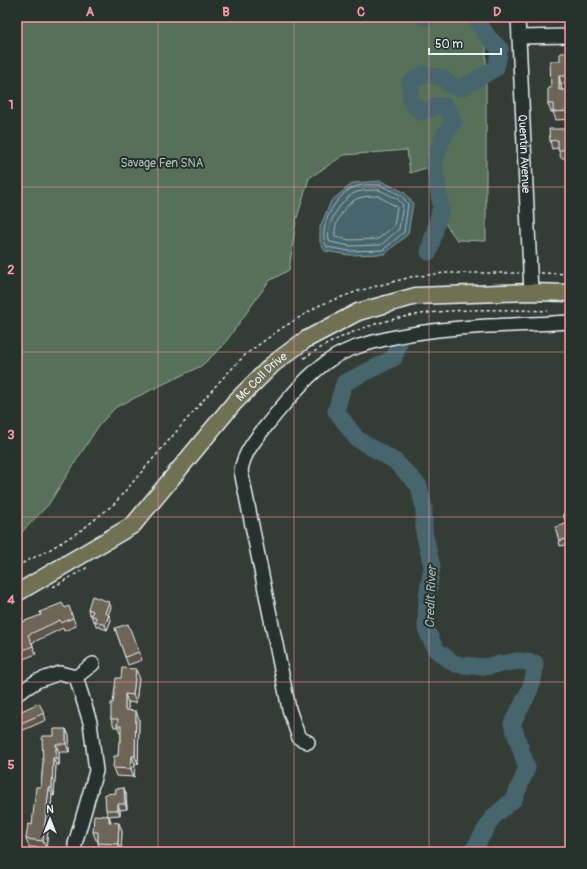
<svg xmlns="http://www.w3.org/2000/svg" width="587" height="869" viewBox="0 0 587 869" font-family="Pangolin,sans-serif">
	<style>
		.green { fill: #567158; stroke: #9fb1a8 }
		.water { fill: #47656d; stroke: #879da5 }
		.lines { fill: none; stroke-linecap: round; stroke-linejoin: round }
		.shore { stroke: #a8b9c0; stroke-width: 1 }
		.river { stroke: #47656d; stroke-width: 17 }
		.minor-casing { stroke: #e8f1f8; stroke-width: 16 }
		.major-casing { stroke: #e8f1f8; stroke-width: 19 }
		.path { stroke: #e8f1f8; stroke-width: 1.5; stroke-dasharray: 3 3; stroke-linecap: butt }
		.minor { stroke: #26332d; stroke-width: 13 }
		.major { stroke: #706f52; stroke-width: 16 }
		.wall { fill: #5e574a; stroke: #e8f1f8 }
		.shaded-wall { fill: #4c473c; stroke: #e8f1f8 }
		.building { fill: #6d6556; stroke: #e8f1f8 }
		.grid { fill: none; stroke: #ff9aa2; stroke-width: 1; stroke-opacity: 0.55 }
		.labels { text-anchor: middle; stroke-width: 4; stroke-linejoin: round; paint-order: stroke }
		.street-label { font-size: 12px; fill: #e8f1f8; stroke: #26332d }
		.park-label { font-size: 12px; fill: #aebeb8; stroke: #26332d }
		.water-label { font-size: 13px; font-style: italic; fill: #a8b9c0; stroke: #26332d }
		.neatline { fill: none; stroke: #ff9aa2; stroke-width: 1.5 }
		.grid-label { font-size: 13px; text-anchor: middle; font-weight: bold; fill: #ff9aa2 }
	</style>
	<rect width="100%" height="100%" fill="#343d35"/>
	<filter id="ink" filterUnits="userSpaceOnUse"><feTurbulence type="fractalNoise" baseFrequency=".025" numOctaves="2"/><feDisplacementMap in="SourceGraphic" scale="8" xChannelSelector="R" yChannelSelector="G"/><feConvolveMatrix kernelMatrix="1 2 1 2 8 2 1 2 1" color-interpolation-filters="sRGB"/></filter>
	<g filter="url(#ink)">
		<path class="green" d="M17,17H486V241L457,240L434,208L442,195L429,167L410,173L407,150L344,155L309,178L296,221L289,270L269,281L222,347L201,366L116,407L99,425L48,505L17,537Z"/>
		<path class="water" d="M381,181L404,192L413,203L408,234L385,254L349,255L325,251L320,242V227L331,201L353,183Z"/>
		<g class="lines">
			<path class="shore" d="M380,185L401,195L408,204L404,232L383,250L349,251L327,247C316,229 336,193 355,187C362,184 373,185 380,185Z
				M379,190L398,199L403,205L399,229L381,245L350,246L330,242C322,228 343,196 357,192C364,190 372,190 379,190Z
				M378,196L397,207L394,226L378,239L350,240L335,237C333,223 345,203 359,198C364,196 372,196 378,196Z"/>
			<path class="river" d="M424,17H428
				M429,252L441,207L434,163L444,135L454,122L445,106H436L421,112L411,102L410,83L424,74L443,78L453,87L462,88L496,68L500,49L488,37L475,17
				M399,343L394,358L344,383L336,411L357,439L395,461L419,486L424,508V532L432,567L427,597L426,629L436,650L455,664L483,667L518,661L535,663C535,686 523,703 512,723L527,768L514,799L493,817L472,852"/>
			<g class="minor-casing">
				<g id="minor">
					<path id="s1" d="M518,17L531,292"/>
					<path d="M519,37L570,36"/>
					<path d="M17,694L37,681L60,673L76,677L93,664"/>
					<path d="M308,742L299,738L289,709L241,471C244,449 262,432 275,415C291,396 307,376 328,361C347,348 368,343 390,338C449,325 510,326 570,322"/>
					<path d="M75,852V844L96,771L90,722L76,677"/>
				</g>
			</g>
			<g class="major-casing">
				<g id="major">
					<path id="s2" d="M17,593L133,525L234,403L273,364L305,340L358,312L416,296L531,292L570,293"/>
				</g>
			</g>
			<path class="path" d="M541,273L570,274
				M304,358C383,306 458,308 548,311
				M17,566L49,550L83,529L114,504L219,382L246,354L282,328L320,305L358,291L411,277L445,273H519
				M53,587L88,567"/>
			<use href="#minor" class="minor"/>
			<use href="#major" class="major"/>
		</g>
		<path class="wall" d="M570,53V84H561L562,90L570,94V119L556,120L553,112H551L548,104L560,61Z
			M570,129V163H568L566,158H561L558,148L552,149L550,141Z
			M570,512V544L560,546L559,541Z
			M111,607L108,615L111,620L107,630L96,626L95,622L93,621L91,615L89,614L88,609Z
			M65,608L73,618L76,626L64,631L63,628L32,643L36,654L21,660L20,658L17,659V624Z
			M115,628L139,652L142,660L128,665Z
			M139,677L136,703L128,702V710L139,719L138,764H135L134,777L116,776L113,768L118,756L121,741V734L120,733L118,727H114L111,719L113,703L121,678Z
			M17,713H44L46,720L17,733Z
			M66,729L69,736V752H59V765H56L54,796L52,795L46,848L29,847L26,839L32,825L41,787L43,763L54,736Z
			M124,788L126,794L127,809L120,810V815L108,816L111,822L122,831L121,851H101L98,843V840H96L93,832L108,816L106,810L116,793Z"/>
		<path class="shaded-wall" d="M559,76L561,84L562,98L559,90Z
			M569,90L570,94V113L569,111Z
			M109,602L111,607L107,619L105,613Z
			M109,615L111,620L107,630L105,625Z
			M136,669L139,677L136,703L133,695Z
			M125,694L128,702V718L125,710Z
			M136,711L139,719L138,764L135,756Z
			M66,729L69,736V752L66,744Z
			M56,744L59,752V765L56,758Z
			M132,756L135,764L134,777L131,769Z
			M53,758L56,765L54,796L52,788Z
			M49,788L52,795L46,848L43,841Z
			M124,788L126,794L127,809L125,804Z
			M118,804L120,810V815L118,810Z
			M109,816L112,824L109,822Z
			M119,823L122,831L121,851L118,844Z"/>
		<path class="building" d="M560,53H570V76H559V90H569V111L553,112V104H548V88H551L550,61H560Z
			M549,129H570V155H565V150H558V140L550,141Z
			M570,512V538L559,541L555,527L566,524L563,514Z
			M92,596L109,602L105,613L109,615L105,625L95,621L96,617L91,616L93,611L88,609Z
			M62,603L65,608L69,606L73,618L61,623L60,620L28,635L33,646L18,652V650H17V624L41,615L40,612Z
			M128,624L139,652L125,657L115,628Z
			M122,668L136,669L133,695L125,694V710L136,711L135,756H132L131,769L113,768L114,756H118L119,741H121V726H117L118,719H111V703H113L116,678H121Z
			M39,703L44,713L17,725V713Z
			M54,729H66V744H56V758H53L52,788H49L43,841L26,839L28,824L32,825L36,787H41L43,763L42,736H54Z
			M124,788L125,804H118V810H106L105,794L116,793L115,789Z
			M94,815L109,816V822L119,823L118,844L98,843V832H93Z"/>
	</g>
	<path class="grid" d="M158,17V852M294,17V852M429,17V852M17,187H570M17,352H570M17,517H570M17,682H570"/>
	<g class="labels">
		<g class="street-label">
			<text dy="4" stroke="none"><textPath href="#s1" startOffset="137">Quentin Avenue</textPath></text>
			<text dy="4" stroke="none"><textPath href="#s2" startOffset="331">Mc Coll Drive</textPath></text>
		</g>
		<g class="park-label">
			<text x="162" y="167">Savage Fen SNA</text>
		</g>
		<g class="water-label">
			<text transform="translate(430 597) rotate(-88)" y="5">Credit River</text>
		</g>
	</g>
	<rect width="587" height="869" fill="none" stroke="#26332d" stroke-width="44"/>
	<g transform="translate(50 819)" stroke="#26332d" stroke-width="3" paint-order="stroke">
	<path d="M0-3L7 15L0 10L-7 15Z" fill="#e8f1f8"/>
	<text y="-6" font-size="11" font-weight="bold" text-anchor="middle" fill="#e8f1f8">N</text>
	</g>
	<path d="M429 48v6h72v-6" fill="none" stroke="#e8f1f8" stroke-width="2"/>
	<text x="435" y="48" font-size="12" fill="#e8f1f8" stroke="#26332d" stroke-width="3" paint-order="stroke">50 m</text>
	<rect x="22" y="22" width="543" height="825" class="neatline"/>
	<g class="grid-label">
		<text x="90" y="16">A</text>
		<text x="226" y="16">B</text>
		<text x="361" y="16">C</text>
		<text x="497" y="16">D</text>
		<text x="11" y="109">1</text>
		<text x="11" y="274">2</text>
		<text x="11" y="439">3</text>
		<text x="11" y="604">4</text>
		<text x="11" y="769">5</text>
	</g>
</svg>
